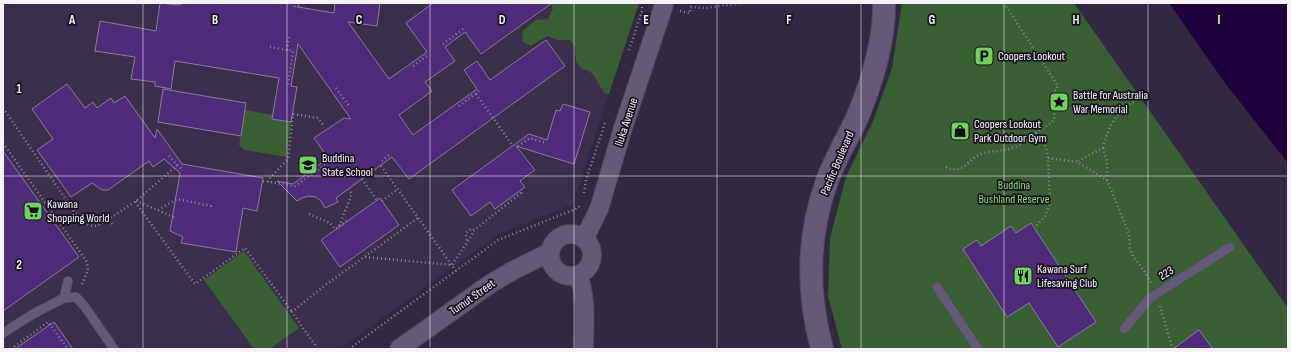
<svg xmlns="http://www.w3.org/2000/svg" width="1291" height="352" viewBox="0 0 1291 352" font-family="'Sofia Sans Condensed',sans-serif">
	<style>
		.built { fill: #3a2f4d }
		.green { fill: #3b5f34 }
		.water { fill: #1f023b }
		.building { fill: #4e2c79; stroke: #887f9a }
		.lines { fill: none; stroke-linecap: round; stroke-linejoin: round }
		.service-casing { stroke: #4e475a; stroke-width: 10 }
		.minor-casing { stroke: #4e475a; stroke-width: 20 }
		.tertiary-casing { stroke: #4e475a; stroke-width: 24 }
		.path { stroke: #8e889a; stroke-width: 2.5; stroke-dasharray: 1 3; stroke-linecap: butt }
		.service { stroke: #645a75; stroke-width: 9 }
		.minor { stroke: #645a75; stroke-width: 18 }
		.tertiary { stroke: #645a75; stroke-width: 22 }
		.grid { fill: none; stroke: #f6f2fe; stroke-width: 1; stroke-opacity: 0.55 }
		.labels { text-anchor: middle; stroke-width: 3.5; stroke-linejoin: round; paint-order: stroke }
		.poi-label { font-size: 12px; fill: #f6f2fe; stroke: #18141e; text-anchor: start }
		.street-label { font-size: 12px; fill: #f6f2fe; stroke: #18141e }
		.park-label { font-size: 12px; fill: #88da77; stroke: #18141e }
		.grid-label { font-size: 13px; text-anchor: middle; font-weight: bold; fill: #f6f2fe; stroke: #18141e; stroke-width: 3.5; stroke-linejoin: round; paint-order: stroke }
	</style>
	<rect width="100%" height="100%" fill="#312940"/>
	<path class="built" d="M3,3H639L573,204L501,233L339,349H3Z"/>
	<path class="green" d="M550,3H639L609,94L604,93L593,74L587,70L582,69L576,62L575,47L570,40H557L548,36L530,46L522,41L523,31L535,20L548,19L553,8Z
		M902,3H1074L1288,308V349H842L828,296L830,238L846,177L873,121L892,68Z
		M245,110L273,115V119L291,122L286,157L245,150L239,145Z
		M244,251L299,328L270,349H254L204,280Z"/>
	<path class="water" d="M1169,3H1288V163L1225,83Z"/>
	<path class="building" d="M160,3L178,5V3H299L298,7L334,13L335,3H380L377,26L348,22L389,79L427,52L406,23L433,3H552L481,54L465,32L445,47L455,61L425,82L432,91L399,115L413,135L477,89L464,70L477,61L490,80L546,40L565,66L409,179L392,157L336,198L338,202L325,208L321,201L316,197L309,196L302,198L297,201L277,181L293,184L328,158L314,138L344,118L351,119L298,44L291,86L297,87L291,122L272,119L279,78L175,61L171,89L155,86V82L131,79L135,57L95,51L100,21L156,31Z
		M67,84L85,108L93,102L97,108L111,98L114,103L125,96L155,138L157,129L182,164L263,178L257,211L243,208L236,252L181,243L183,237L170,231L180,173L164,159L153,167L149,161L108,190H102L92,183L71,197L37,150L53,139L32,109Z
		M163,89L246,103L241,136L158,122Z
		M563,104L590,112L574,164L516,146L535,170L520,181L525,187L495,209L490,202L471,216L452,190L529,134L547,140L556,110L560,111Z
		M3,151L79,257L3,311Z
		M380,198L399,225L340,267L321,240Z
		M1031,223L1096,322L1058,347L1029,303L1007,317L963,249L977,240L981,246L1011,226L1016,233Z
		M54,322L73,349H15Z
		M1199,330L1213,349H1173Z"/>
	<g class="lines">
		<g class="service-casing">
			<path id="service" d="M937,287L978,349
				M64,298L68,281
				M1124,329L1150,298L1230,247
				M3,333L33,314L64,298L76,297L85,307L114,349"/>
		</g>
		<g class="minor-casing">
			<path id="minor" d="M550 255a21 21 0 1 1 42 0a21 21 0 1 1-42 0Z
				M584,239L599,209L623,128L663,8L664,3
				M578,275C587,298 584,325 584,349
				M399,349L490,284L514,270L550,252"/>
		</g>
		<g class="tertiary-casing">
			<path id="tertiary" d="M822,349C807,293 807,236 827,181C835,159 847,139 857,118C871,85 885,40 884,3"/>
		</g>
		<path class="path" d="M1004,3L1058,86C1050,99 1051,102 1055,116L1052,122L1036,133L1046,147L1048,158L1050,203L1046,215L1036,226
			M180,5L181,3
			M295,7V3
			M680,11L690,13L691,7L705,8L743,3
			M443,44L463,29
			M270,47L293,51L288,85
			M287,50L289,36
			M629,50L642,11V3
			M413,66L428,55
			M336,88L350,107
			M476,94L513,146
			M459,106L479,91
			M3,108L78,217C91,229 94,228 109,219
			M3,143L87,262L88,270L81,287
			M518,146L530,138L546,143
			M1103,148C1109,123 1118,109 1142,97
			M169,156L177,165L181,168
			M1048,158L1077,162L1107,180L1129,234L1130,248L1133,256L1145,272L1151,283
			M382,161L390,154
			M1078,161L1103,148L1107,162V180
			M381,166L456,271
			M946,167C963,176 968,159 981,154C991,150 1002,152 1012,148C1021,145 1029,138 1036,133
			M362,179L377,200
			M263,181L295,186L325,165
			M268,182L270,178L288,159L293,114L318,118L324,126
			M584,193L586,180L605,123
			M136,201L176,218
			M382,201L398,189
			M135,202L195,284L245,248L292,312
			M158,210L177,199L211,206V203
			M309,214L330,223L335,229L348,220
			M112,224L109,219L136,201L174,168L177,165
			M339,226L352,194L349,189
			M467,240L466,237V233L471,229H474
			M365,257L452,265L472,235L473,231L521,193L519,191
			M1160,306L1171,344L1174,349
			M11,349L48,322L68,349
			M316,349L315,345L292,312L324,286L418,218
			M349,349L498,240L578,208L580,205"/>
		<use href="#service" class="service"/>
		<use href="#minor" class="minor"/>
		<use href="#tertiary" class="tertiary"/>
	</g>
	<path class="grid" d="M143,3V349M287,3V349M430,3V349M574,3V349M717,3V349M861,3V349M1004,3V349M1148,3V349M3,176H1288"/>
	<defs>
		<g id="parking-square" transform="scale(1)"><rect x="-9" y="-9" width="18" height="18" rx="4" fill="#71d25e" stroke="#18141e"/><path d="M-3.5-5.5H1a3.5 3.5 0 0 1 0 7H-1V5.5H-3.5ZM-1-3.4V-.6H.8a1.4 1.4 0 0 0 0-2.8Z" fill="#111"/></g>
		<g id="sight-square" transform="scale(1)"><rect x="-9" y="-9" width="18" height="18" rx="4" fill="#71d25e" stroke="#18141e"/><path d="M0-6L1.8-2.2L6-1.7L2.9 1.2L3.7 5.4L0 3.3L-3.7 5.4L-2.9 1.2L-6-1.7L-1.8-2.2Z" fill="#111"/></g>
		<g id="shop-square" transform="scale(1)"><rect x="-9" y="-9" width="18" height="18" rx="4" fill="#71d25e" stroke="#18141e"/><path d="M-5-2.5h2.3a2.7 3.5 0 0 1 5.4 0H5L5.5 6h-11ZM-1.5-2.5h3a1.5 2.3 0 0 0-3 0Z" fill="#111"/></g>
		<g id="school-square" transform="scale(1)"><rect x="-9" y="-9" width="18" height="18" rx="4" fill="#71d25e" stroke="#18141e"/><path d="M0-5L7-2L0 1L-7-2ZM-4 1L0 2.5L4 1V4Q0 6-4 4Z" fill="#111"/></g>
		<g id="supermarket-square" transform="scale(1)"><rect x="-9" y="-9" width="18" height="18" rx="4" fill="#71d25e" stroke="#18141e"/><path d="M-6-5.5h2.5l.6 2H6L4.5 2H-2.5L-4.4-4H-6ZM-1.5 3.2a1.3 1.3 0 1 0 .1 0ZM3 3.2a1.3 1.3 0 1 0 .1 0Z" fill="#111"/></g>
		<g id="restaurant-square" transform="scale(1)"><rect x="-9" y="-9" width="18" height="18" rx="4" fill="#71d25e" stroke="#18141e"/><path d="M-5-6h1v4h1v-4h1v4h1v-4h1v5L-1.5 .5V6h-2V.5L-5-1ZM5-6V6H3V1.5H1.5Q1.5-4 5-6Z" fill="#111"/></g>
	</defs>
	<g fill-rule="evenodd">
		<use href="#parking-square" x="984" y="56"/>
		<use href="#sight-square" x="1059" y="102"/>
		<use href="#shop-square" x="960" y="131"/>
		<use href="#school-square" x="308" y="165"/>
		<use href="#supermarket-square" x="33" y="211"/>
		<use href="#restaurant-square" x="1023" y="276"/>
	</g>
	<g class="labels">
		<g class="poi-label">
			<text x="998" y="60">Coopers Lookout</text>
			<text x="1073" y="99">Battle for Australia<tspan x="1073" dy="14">War Memorial</tspan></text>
			<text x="974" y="128">Coopers Lookout<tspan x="974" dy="14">Park Outdoor Gym</tspan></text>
			<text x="322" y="162">Buddina<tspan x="322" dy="14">State School</tspan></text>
			<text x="47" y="208">Kawana<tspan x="47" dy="14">Shopping World</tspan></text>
			<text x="1037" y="273">Kawana Surf<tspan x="1037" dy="14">Lifesaving Club</tspan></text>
		</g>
		<g class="street-label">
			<text transform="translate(626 122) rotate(-72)" y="4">Iluka Avenue</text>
			<text transform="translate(837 163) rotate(-67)" y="4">Pacific Boulevard</text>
			<text transform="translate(1166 273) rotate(-32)" y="4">223</text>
			<text transform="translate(472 297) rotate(-35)" y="4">Tumut Street</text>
		</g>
		<g class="park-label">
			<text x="1014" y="189">Buddina<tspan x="1014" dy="14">Bushland Reserve</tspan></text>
		</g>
	</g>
	<g class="grid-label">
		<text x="72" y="24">A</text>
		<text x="215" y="24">B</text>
		<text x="359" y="24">C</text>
		<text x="502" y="24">D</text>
		<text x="646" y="24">E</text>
		<text x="789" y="24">F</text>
		<text x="932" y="24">G</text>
		<text x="1076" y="24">H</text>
		<text x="1219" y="24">I</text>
		<text x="19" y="93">1</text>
		<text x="19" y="269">2</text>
	</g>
	<rect width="1291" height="352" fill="none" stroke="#f6f2fe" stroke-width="8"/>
</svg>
